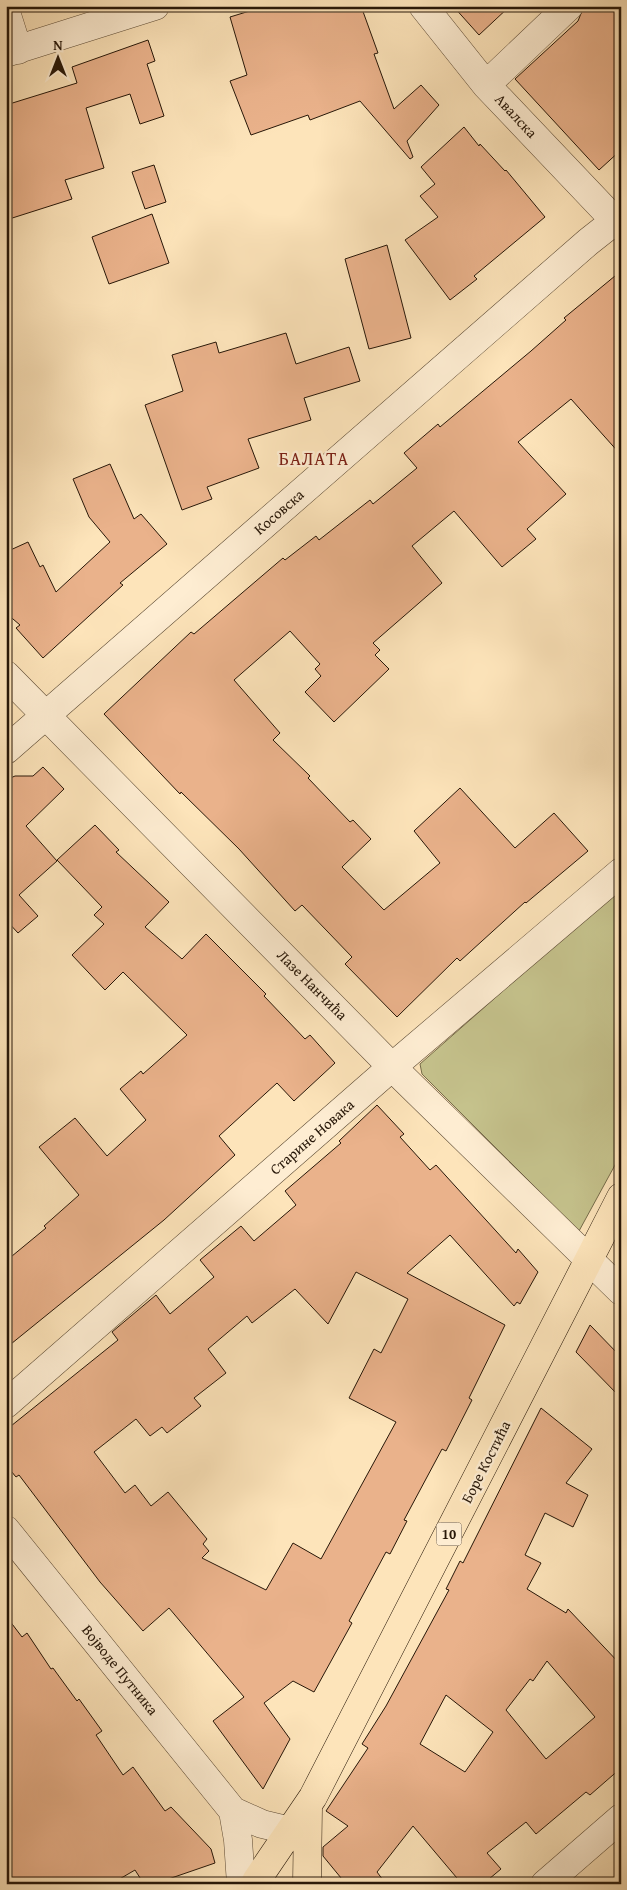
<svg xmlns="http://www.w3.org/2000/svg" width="627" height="1890" viewBox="0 0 627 1890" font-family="'Gentium Book Plus',serif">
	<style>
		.green { fill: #c5c28c; stroke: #766c4a }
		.building { fill: #eab28b; stroke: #271708; fill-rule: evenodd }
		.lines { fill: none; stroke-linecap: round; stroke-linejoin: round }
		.minor-casing { stroke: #5c4a34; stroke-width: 29 }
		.primary-casing { stroke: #271708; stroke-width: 29 }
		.minor { stroke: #feedd2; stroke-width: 28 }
		.primary { stroke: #fde4ba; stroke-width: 28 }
		.labels { text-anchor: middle; stroke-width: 4.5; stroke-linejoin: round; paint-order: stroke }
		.shield { fill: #feedd2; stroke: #685745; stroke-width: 1 }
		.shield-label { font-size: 14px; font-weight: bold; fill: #271708 }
		.street-label { font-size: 15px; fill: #271708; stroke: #feedd2 }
		.quarter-label { font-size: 18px; letter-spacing: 1px; fill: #7a1f14; stroke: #feedd2 }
	</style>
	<rect width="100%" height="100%" fill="#fde4ba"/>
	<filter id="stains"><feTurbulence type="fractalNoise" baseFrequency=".004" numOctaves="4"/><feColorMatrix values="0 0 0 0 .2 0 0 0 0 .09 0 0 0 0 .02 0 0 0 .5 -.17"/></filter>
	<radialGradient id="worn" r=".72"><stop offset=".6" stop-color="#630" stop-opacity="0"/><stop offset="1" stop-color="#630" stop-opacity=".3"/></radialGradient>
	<path class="green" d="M621,887V1154L579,1231L422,1074L420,1064Z"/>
	<path class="building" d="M266,6H361L378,53L374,54L394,109L421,85L439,105L407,141L413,157L410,159L360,101L310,120L308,115L251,135L230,81L247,75L230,17Z
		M453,6H510L479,35Z
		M584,6H610L621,17V150L599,170L515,79L578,21Z
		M148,40L155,61L147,64L164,116L140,124L130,94L86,108L104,168L65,180L72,199L6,220V105L77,83L72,67Z
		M464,127L479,146L480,144L505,171L506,170L545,217L474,276L477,279L450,300L405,240L438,217L420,196L435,184L421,167Z
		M154,165L166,202L145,209L132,172Z
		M152,214L169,263L109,284L92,237Z
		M387,245L411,338L369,349L345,259Z
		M621,271V455L571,399L518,442L566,494L527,529L536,539L502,567L454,511L412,546L442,583L373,643L380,650L375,655L389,669L334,722L305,692L321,676L315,669L320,664L290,631L234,680L280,733L273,740L310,776L308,778L350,822L353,820L371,839L342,867L384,910L440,863L414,831L460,788L515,848L554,813L588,851L526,903L525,902L460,961L457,958L397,1017L345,964L352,957L302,905L295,911L239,849L181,792L180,794L104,714L191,632L194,634L283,558L285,560L316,536L319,540L370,500L373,504L417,468L404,453L438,424L440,427L531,351L566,320L564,318Z
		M286,333L296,364L349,347L360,381L304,398L311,420L248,439L259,468L207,487L212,499L182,510L145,405L183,391L172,355L216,342L219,353Z
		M110,464L134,519L141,514L167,544L120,583L123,585L43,658L16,628L20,625L6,613V552L28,542L40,567L43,565L56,592L110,542L89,517L73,479Z
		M43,767L64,789L26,826L57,861L19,895L38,916L18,933L6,920V780L15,776H33Z
		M95,825L119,850L116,852L169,902L145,927L182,959L206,934L266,994L264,996L305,1039L310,1035L335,1063L294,1101L277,1083L219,1136L235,1155L164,1220L6,1348V1261L46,1228L44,1226L79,1195L39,1147L75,1118L107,1156L146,1120L120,1089L141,1071L143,1074L187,1035L123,972L105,990L72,955L104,924L94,915L102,907L57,860Z
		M377,1105L404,1134L400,1137L430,1170L436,1165L516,1253L518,1249L538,1272L520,1304L517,1302L514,1306L450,1235L407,1273L505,1325L469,1398L472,1400L446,1451L442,1449L404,1520L407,1521L390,1554L386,1552L349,1621L352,1623L314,1692L293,1681L264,1703L290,1739L263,1789L213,1721L244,1697L169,1608L143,1631L100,1582L19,1475L16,1477L6,1465V1430L118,1340L112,1332L156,1295L170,1314L214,1277L200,1260L241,1226L254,1241L296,1205L285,1191L341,1143L339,1141ZM356,1272L408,1299L381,1353L374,1349L349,1398L396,1422L321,1559L293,1543L266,1590L202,1558L209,1551L203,1544L207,1539L168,1492L151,1506L135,1485L125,1493L94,1452L136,1419L150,1436L162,1427L167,1433L201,1406L194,1398L226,1373L208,1349L247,1316L252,1323L295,1289L328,1324Z
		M590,1325L621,1357V1398L576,1352Z
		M541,1408L592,1449L566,1483L588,1495L573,1527L545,1513L525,1555L541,1563L527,1589L566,1613L568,1609L621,1665V1768L590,1795L586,1792L536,1834L526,1822L487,1853L501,1869L483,1884H462L413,1826L377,1872L386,1884H346L323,1856V1847L348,1826L326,1811L368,1748L362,1744L386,1706L449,1590L446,1589L460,1561L463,1563ZM547,1661L595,1717L546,1759L506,1710L530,1679L533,1681ZM446,1695L493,1732L465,1772L420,1744Z
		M6,1616L22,1637L27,1633L51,1669L53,1668L77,1701L79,1699L102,1731L96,1735L123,1775L133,1767L165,1811L171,1807L211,1849L215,1863L154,1884H144L135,1870L111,1884H11L6,1874Z"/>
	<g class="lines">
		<g class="minor-casing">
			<path id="minor" d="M423,6L486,85L621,227
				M6,12L18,50
				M6,53L155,6
				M486,85L569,6
				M6,675L392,1067L621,1291
				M6,750L588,242L621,216
				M6,1404L392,1067L621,872
				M6,1530L233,1811L262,1824L291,1831
				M233,1811L238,1840L241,1884
				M545,1884L621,1818"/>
		</g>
		<g class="primary-casing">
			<path id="primary" d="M256,1881L313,1797L621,1197
				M307,1884L308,1807"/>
		</g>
		<use href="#minor" class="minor"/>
		<use href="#primary" class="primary"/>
	</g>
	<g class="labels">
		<rect class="shield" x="436.5" y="1522.5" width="25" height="23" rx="4"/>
		<g class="shield-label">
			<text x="449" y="1539">10</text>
		</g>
		<g class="street-label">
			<text transform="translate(516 116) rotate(47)" y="5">Авалска</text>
			<text transform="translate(279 512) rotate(-41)" y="5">Косовска</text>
			<text transform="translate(312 985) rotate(45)" y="5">Лазе Нанчића</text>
			<text transform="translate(312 1137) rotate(-41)" y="5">Старине Новака</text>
			<text transform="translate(486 1462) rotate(-63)" y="5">Боре Костића</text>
			<text transform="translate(120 1670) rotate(51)" y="5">Војводе Путника</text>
		</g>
		<g class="quarter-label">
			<text x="314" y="465">БАЛАТА</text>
		</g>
	</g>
	<rect width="627" height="1890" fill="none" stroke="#fde4ba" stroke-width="25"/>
	<rect x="8" y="8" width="612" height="1875" fill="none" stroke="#271708" stroke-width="2.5"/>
	<rect x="12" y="12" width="602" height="1865" fill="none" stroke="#271708"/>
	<g transform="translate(58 58)" stroke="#feedd2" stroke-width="4" paint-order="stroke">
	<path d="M0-4L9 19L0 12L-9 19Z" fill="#271708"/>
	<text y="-8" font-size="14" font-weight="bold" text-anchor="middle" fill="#271708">N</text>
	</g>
	<rect width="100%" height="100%" filter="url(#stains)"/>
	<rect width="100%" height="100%" fill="url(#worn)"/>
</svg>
